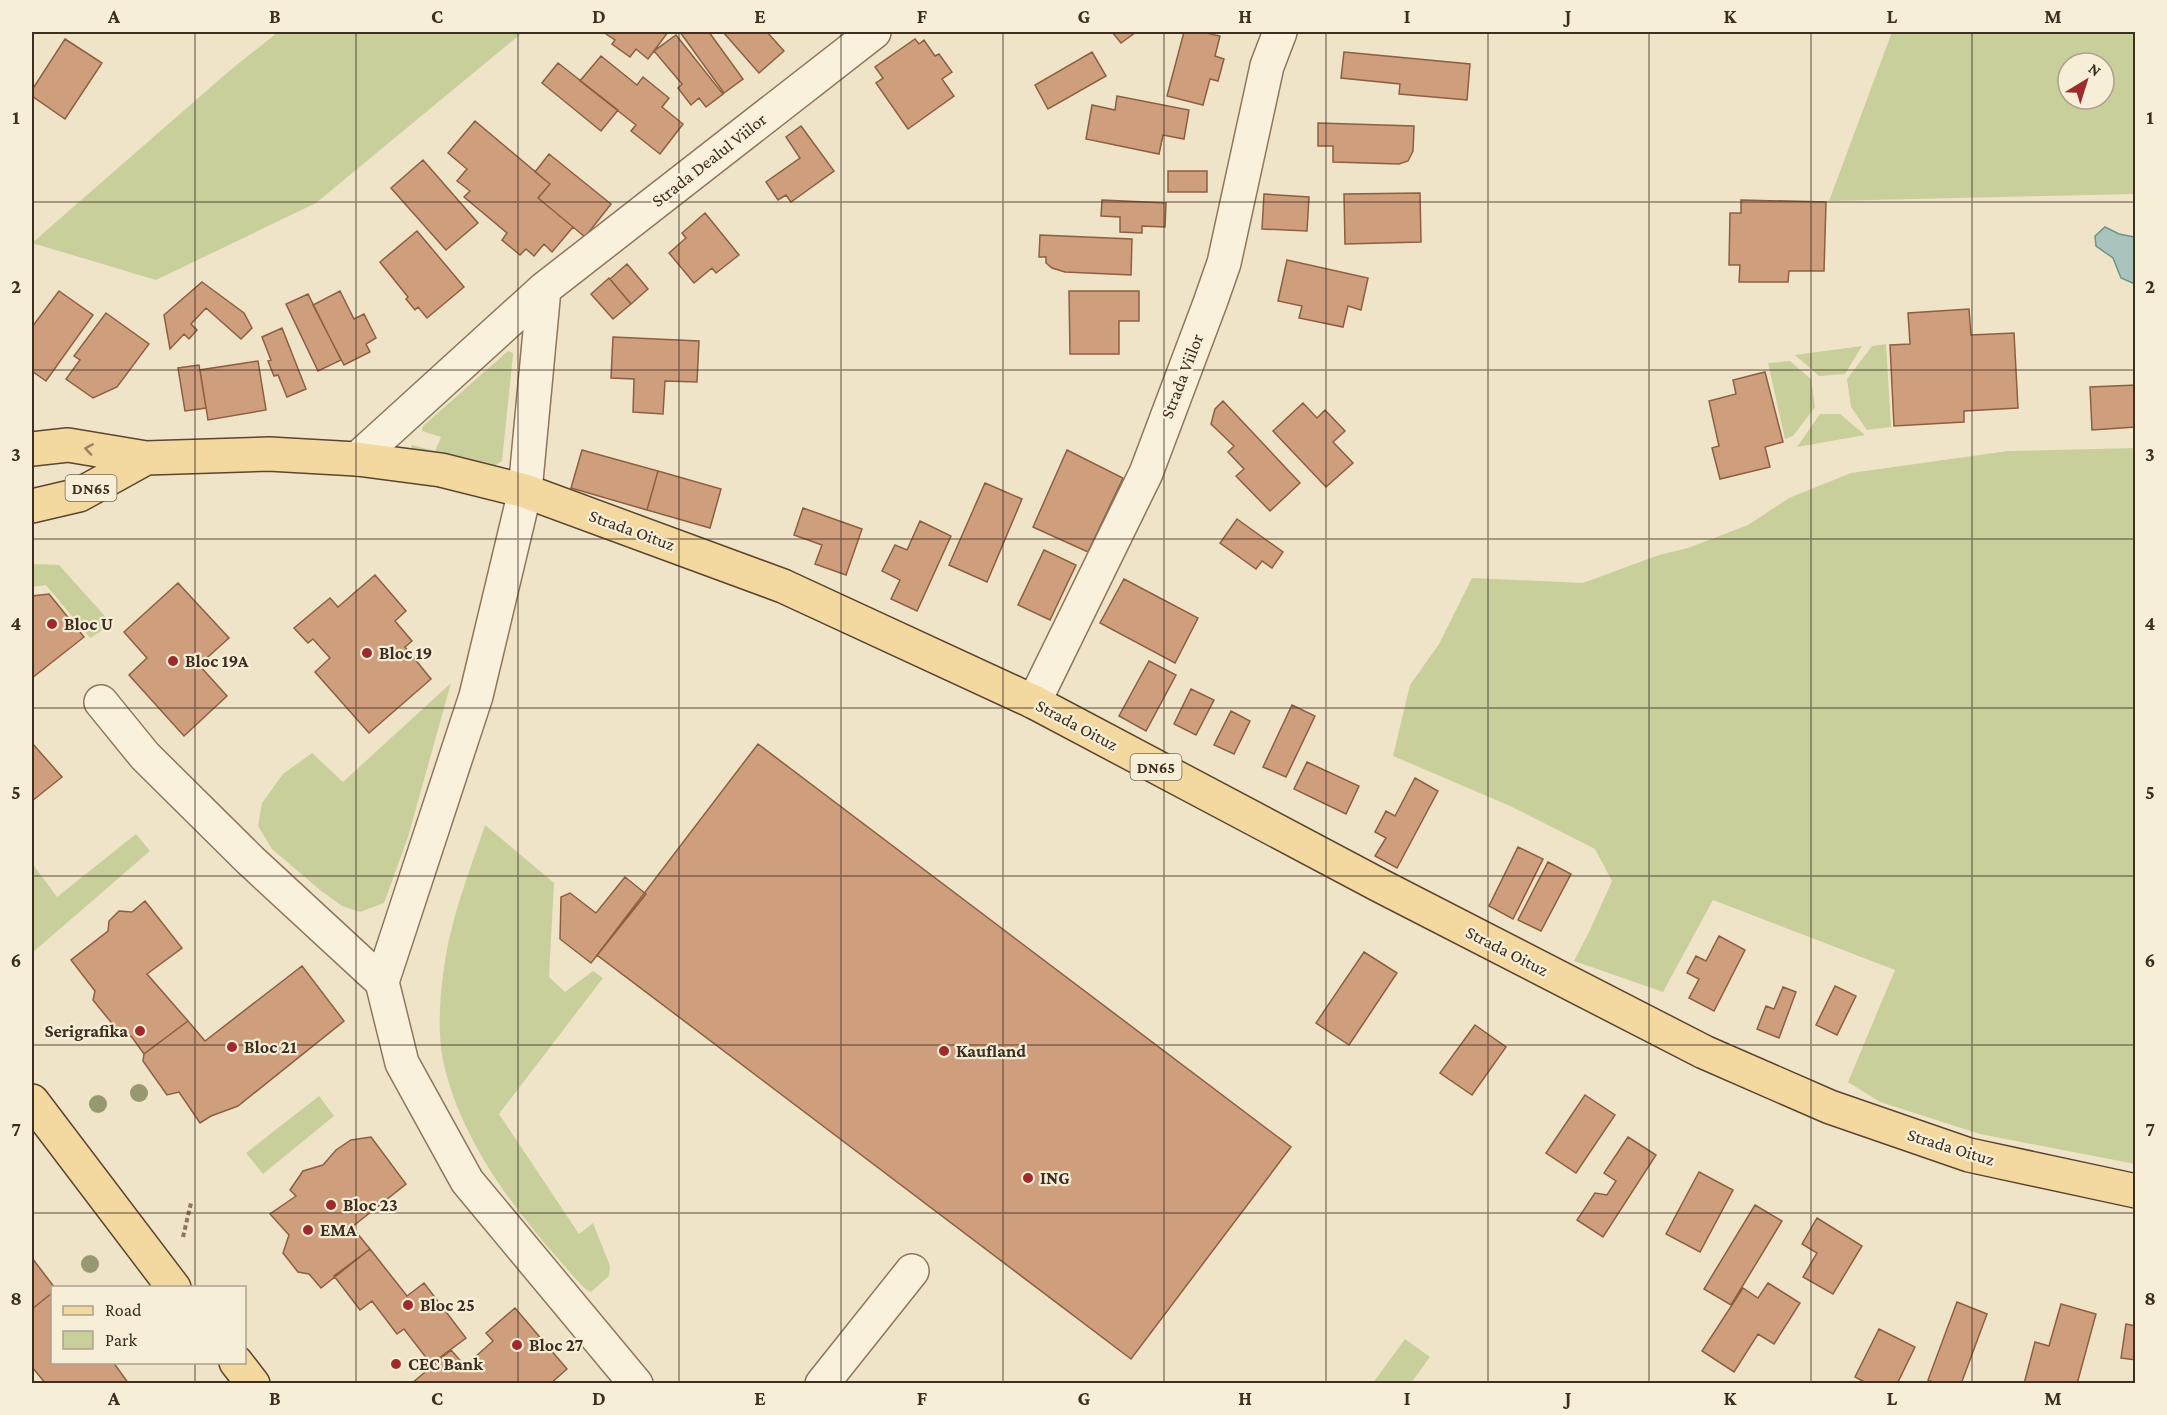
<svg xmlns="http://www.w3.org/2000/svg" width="2167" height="1415" viewBox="0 0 2167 1415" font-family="'Crimson Pro',serif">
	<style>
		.green { fill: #c9cf9b; fill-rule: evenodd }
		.water { fill: #a9c4bc; stroke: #6f938a; stroke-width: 1.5 }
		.building { fill: #cf9f7d; stroke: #8d5f41; stroke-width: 1.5 }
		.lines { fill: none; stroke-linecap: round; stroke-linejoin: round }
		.minor-casing { stroke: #8d765c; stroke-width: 36 }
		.major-casing { stroke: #5b4430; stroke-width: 36 }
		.path { stroke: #8d765c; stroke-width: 4; stroke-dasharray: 4.5 3; stroke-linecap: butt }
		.minor { stroke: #faf1dc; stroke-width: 33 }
		.major { stroke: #f3d9a0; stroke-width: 33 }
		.tree { fill: #96986f }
		.oneway { stroke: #988460 }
		.grid { fill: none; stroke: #3d2e20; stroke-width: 1.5; stroke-opacity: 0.55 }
		.poi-dot { fill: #9e2a2b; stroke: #f7eed8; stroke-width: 2 }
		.labels { text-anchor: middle; stroke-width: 4.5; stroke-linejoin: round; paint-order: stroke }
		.shield { fill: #f7eed8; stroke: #756857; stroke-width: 1.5 }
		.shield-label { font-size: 16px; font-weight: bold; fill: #3d2e20 }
		.street-label { font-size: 18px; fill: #3d2e20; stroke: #f7eed8 }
		.poi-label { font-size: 18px; font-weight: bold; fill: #3d2e20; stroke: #f7eed8; text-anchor: start }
		.neatline { fill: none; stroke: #3d2e20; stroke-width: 2 }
		.grid-label { font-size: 20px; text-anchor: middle; font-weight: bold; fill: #3d2e20 }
	</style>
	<rect width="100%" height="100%" fill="#f0e4c8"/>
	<path class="green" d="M278,32H523L316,203L156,280L32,243L228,72Z
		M1892,32H2135V194L1829,201ZM2068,63H2104V99H2068Z
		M1886,344L1891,427L1867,430L1851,407L1847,379L1872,346Z
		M1862,346L1845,374L1819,376L1795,355Z
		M508,351L513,353V355L502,461L494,466L414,455L410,450L412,445L435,451L441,437L422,431L423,426Z
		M1790,361L1811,379L1815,407L1793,436L1785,439L1768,363Z
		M1820,414H1840L1865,435L1797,447Z
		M2135,448V1164L1980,1134L1880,1102L1848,1082L1895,970L1713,900L1663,992L1574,961L1590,930L1612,881L1595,849L1510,806L1393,756L1410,685L1439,644L1472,578L1583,583L1659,555L1688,548L1748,525L1789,498L1851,473L2008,451Z
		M32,564L59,565L112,624L90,638L46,585L32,587Z
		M451,683L408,837L384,903L360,912L342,906L320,890L272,849L258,826L262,803L283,774L312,753L343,782Z
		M485,825L554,883L549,977L565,992L593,971L603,978L499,1114L579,1234L593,1223L610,1266L609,1276L591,1292L584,1288C525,1223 463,1150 443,1061C437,1029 440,993 445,961C452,915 470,870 485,825Z
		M136,834L150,851L32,953V863L57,897Z
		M319,1096L334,1116L263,1174L246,1153Z
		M1405,1339L1430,1357L1411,1383H1373Z"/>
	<path class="water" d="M2105,227L2119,234L2135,237V284L2121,278L2113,258L2096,246L2095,236Z"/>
	<path class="building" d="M603,32H668L648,59L636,49L630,57L612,44L615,40Z
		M680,32H709L743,79L724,93Z
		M723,32H767L784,51L759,73Z
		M1112,32H1136L1121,43Z
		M1184,32H1202L1220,36L1215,56L1224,59L1218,81L1210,79L1203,105L1167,96Z
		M676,35L723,94L706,107L699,98L691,105L678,88L682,84L654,51Z
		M65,39L102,63L65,119L32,96V90Z
		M915,39L919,44L924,40L935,56L939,54L952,72L942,79L954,96L908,129L876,83L883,78L875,67Z
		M1092,52L1106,76L1048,109L1035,85Z
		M1344,52L1470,64L1467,100L1399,94L1400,84L1341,78Z
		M601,56L637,85L643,77L669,98L662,107L683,124L660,154L631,131L636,125L580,81Z
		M558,63L618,110L601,131L542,83Z
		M1117,96L1189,110L1184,139L1163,135L1159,154L1086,139L1092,105L1115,110Z
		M475,121L550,184L538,198L573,227L552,252L544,244L534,256L526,249L520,255L502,240L507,233L464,197L470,191L457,181L467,169L448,153Z
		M1318,123L1414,126L1413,151L1408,161L1399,164L1333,162V146H1318Z
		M801,126L834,171L791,202L786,195L778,200L766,182L800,158L786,137Z
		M549,154L611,204L585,237L538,198L550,184L535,172Z
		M423,160L478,223L446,250L391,188Z
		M1168,171H1207V192H1168Z
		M1420,193L1421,242L1345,244L1344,194Z
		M1264,194L1309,197L1307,231L1262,229Z
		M1102,200L1166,203L1165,227L1142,226V233L1120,232V217L1101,216Z
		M1741,200L1826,202L1824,271H1789L1788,282H1739L1740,265H1729L1730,213H1741Z
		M705,213L739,255L716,273L712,268L694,283L669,253L686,238L682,233Z
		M417,231L464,287L427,318L418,307L415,310L406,299L408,297L380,262Z
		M1040,235L1132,239L1131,275L1065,272L1052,268L1046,263V257H1039Z
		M1287,260L1368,278L1361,310L1348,306L1343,327L1299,318L1302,306L1278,301Z
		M627,264L648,289L631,304L610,279Z
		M609,278L631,304L613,319L591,294Z
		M202,282L244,313L252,328L241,339L206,308L191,324L197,330L189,339L184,334L170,349L164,315Z
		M59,291L93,315L46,381L32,371V327Z
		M340,291L354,319L364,314L376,338L366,344L370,352L344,365L313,305Z
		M1069,291H1139V321H1119V354H1070Z
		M308,294L341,360L318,371L286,304Z
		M1969,309L1971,335L2014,333L2018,408L1964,411V422L1894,426L1890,345L1910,344L1908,313Z
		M106,313L149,344L117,387L93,398L66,379L80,360L74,356Z
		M282,328L306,389L287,397L278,375L274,376L268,361L271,360L262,337Z
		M613,337L699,341L697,382L665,381L663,414L633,412L634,379L611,378Z
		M258,361L266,410L208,420L200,370Z
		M199,365L206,408L185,411L178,368Z
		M1765,372L1783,442L1765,447L1770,467L1720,479L1712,448L1719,446L1709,401L1736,394L1733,380Z
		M2136,385V427L2092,430L2090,387Z
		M1223,401L1300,483L1270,511L1236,476L1244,469L1228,452L1234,446L1211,424L1215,409Z
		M1303,403L1317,418L1325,410L1345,431L1333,442L1353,463L1326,487L1273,431Z
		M582,450L658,471L647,510L571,488Z
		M1067,450L1123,478L1088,552L1033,527Z
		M658,471L721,489L710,528L647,510Z
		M985,483L1022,499L987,582L949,565Z
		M803,508L862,529L846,575L815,564L822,545L794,535Z
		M1237,519L1283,552L1272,568L1262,561L1256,569L1220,543Z
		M920,521L951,536L917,611L891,599L900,580L882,571L895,545L907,550Z
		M1044,550L1076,565L1050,620L1018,605Z
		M375,575L406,611L395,621L412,641L405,647L431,679L369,733L315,672L330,658L313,639L308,643L294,628L330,598L338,607Z
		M1124,579L1198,618L1175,663L1100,623Z
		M178,583L229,638L199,665L227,696L184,736L129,675L147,658L124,632Z
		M49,594L84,637L32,678V596Z
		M1149,661L1176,675L1146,731L1119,716Z
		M1191,689L1214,700L1196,735L1174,724Z
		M1292,705L1315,716L1286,777L1263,767Z
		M1231,711L1250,721L1234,754L1214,745Z
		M32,743L62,777L32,801Z
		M758,744L1291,1147L1131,1359L597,955Z
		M1307,762L1359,786L1346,814L1294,789Z
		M1415,778L1438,791L1397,868L1375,856L1386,838L1375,832L1386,811L1395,816Z
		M1518,847L1543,859L1513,919L1489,906Z
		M1548,862L1571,874L1541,931L1518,920Z
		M625,877L646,894L591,963L560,939L561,897L570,893L596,913Z
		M145,901L182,948L147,974L188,1021L144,1054L131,1036L123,1037L93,1000L95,991L71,960L108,931L109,921L119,911L132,912Z
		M1719,936L1745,950L1714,1011L1689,998L1699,979L1687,973L1696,956L1706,961Z
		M1364,952L1397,973L1349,1045L1316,1023Z
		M302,966L344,1021L238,1106L211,1116L200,1123L179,1092L167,1095L143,1061L144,1054L188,1021L205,1041Z
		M1835,986L1856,996L1837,1035L1816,1025Z
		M1783,987L1796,992L1779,1038L1757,1029L1766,1006L1774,1009Z
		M1475,1025L1506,1047L1472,1095L1440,1073Z
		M1585,1095L1615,1115L1576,1173L1546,1153Z
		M371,1137L406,1184L352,1227L370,1249L321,1288L309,1274L298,1272L283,1253L289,1235L270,1214L296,1196L290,1190L303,1171L323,1165L336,1150L351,1140Z
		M1628,1137L1656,1155L1603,1237L1577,1220L1595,1193L1607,1195L1616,1181L1604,1173Z
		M1699,1172L1733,1190L1700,1252L1666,1234Z
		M1755,1205L1782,1221L1731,1305L1704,1289Z
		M1817,1218L1862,1246L1833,1294L1803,1277L1817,1253L1802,1244Z
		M370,1249L407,1296L424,1283L466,1338L431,1364L404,1329L397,1334L372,1301L360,1310L334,1276Z
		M32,1258L55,1288H52V1293L32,1309Z
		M1768,1283L1800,1303L1774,1344L1758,1334L1734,1372L1702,1351L1743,1288L1758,1298Z
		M52,1293V1362H113L129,1384H46L32,1367V1309Z
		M1957,1302L1987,1314L1961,1384H1937L1928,1380Z
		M2061,1304L2096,1314L2077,1384H2024L2035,1342L2049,1346Z
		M515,1308L567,1369L550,1384H411L451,1350L465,1366L493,1341L486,1333Z
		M2126,1324L2136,1326V1360L2121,1358Z
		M1879,1329L1915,1347L1897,1384H1868L1855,1377Z"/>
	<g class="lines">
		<g class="minor-casing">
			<path id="minor" d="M544,289L525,491L476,696L382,982L402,1063L467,1181L636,1384
				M357,459L544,289L874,32
				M101,702L145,756L250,860L382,982
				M1034,702L1146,473L1210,303L1224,263L1267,66L1280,32
				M822,1384L912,1271"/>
		</g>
		<g class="major-casing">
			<path id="major" d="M32,449L68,445L146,458L269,454L357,459L441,470L525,491L783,586L1034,702L1379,885L1704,1052L1830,1107L1969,1155L2136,1191
				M32,506L79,495L146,458
				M32,1101L174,1288
				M236,1362L253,1384"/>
		</g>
		<path class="path" d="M183,1237L191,1203"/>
		<use href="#minor" class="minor"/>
		<use href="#major" class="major"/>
	</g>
	<g class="tree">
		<circle cx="139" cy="1093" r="9"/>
		<circle cx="98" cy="1104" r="9"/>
		<circle cx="90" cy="1264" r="9"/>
	</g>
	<defs><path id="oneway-chevron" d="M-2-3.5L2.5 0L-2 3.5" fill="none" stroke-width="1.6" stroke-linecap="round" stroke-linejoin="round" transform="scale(1.5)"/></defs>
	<use class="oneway" href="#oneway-chevron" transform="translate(89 449) rotate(-171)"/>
	<path class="grid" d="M195,32V1288M356,32V1384M518,32V1384M679,32V1384M841,32V1384M1003,32V1384M1164,32V1384M1326,32V1384M1488,32V1384M1649,32V1384M1811,32V1384M1972,32V1384M32,202H2136M32,370H2136M32,539H2136M32,708H2136M32,876H2136M32,1045H2136M32,1213H2136M195,1362V1384"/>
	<g class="poi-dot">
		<circle cx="52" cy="624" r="6"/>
		<circle cx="367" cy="653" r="6"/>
		<circle cx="173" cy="661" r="6"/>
		<circle cx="140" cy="1031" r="6"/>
		<circle cx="232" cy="1047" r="6"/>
		<circle cx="944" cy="1051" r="6"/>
		<circle cx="1028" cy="1178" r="6"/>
		<circle cx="331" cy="1205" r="6"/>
		<circle cx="308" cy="1230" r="6"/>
		<circle cx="408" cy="1305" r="6"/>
		<circle cx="517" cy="1345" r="6"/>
		<circle cx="396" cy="1364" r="6"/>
	</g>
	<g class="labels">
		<g class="shield">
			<rect x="65.5" y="475" width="51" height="26" rx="4.5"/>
			<rect x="1130.5" y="754" width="51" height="26" rx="4.5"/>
		</g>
		<g class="shield-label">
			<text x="91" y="494">DN65</text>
			<text x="1156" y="773">DN65</text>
		</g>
		<g class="street-label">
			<text transform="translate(709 160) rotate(-38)" y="6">Strada Dealul Viilor</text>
			<text transform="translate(1182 376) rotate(-69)" y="6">Strada Viilor</text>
			<text transform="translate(632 530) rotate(20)" y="6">Strada Oituz</text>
			<text transform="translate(1077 725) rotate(28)" y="6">Strada Oituz</text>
			<text transform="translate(1507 951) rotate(27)" y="6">Strada Oituz</text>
			<text transform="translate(1951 1147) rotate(17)" y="6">Strada Oituz</text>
		</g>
		<g class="poi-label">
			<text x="64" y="630">Bloc U</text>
			<text x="379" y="659">Bloc 19</text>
			<text x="185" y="667">Bloc 19A</text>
			<text x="128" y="1037" text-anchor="end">Serigrafika</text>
			<text x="244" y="1053">Bloc 21</text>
			<text x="956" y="1057">Kaufland</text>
			<text x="1040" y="1184">ING</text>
			<text x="343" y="1211">Bloc 23</text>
			<text x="320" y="1236">EMA</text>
			<text x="420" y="1311">Bloc 25</text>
			<text x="529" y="1351">Bloc 27</text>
			<text x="408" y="1370">CEC Bank</text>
		</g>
	</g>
	<rect width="2167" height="1415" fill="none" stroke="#f7eed8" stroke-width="66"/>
	<rect x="51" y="1286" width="195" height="78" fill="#f7eed8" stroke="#ada18e" stroke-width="1.5"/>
	<rect x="63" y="1306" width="30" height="9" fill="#f3d9a0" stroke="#ada18e" stroke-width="1.5"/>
	<text x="105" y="1316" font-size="18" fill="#3d2e20">Road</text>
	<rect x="63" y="1331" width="30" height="18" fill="#c9cf9b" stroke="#ada18e" stroke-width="1.5"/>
	<text x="105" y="1346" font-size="18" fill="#3d2e20">Park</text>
	<g transform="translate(2086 81) rotate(38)"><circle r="28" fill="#f7eed8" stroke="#ada18e" stroke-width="1.5"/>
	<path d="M0-4.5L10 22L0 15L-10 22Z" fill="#9e2a2b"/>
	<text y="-9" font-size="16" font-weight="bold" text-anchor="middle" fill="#3d2e20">N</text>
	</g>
	<rect x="33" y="33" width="2101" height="1349" class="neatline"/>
	<g class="grid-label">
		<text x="114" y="23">A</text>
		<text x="275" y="23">B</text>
		<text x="437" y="23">C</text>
		<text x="599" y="23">D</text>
		<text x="760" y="23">E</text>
		<text x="922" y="23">F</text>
		<text x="1084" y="23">G</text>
		<text x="1245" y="23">H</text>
		<text x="1407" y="23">I</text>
		<text x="1568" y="23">J</text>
		<text x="1730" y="23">K</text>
		<text x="1892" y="23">L</text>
		<text x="2053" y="23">M</text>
		<text x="16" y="124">1</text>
		<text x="2150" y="124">1</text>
		<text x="16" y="293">2</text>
		<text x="2150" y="293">2</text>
		<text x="16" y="461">3</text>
		<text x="2150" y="461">3</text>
		<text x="16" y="630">4</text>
		<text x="2150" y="630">4</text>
		<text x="16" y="799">5</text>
		<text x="2150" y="799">5</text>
		<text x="16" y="967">6</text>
		<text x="2150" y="967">6</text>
		<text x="16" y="1136">7</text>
		<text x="2150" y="1136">7</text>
		<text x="16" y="1305">8</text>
		<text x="2150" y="1305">8</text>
		<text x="114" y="1405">A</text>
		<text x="275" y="1405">B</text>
		<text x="437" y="1405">C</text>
		<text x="599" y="1405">D</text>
		<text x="760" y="1405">E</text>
		<text x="922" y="1405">F</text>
		<text x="1084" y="1405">G</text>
		<text x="1245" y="1405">H</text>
		<text x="1407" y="1405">I</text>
		<text x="1568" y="1405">J</text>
		<text x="1730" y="1405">K</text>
		<text x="1892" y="1405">L</text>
		<text x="2053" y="1405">M</text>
	</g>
</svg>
